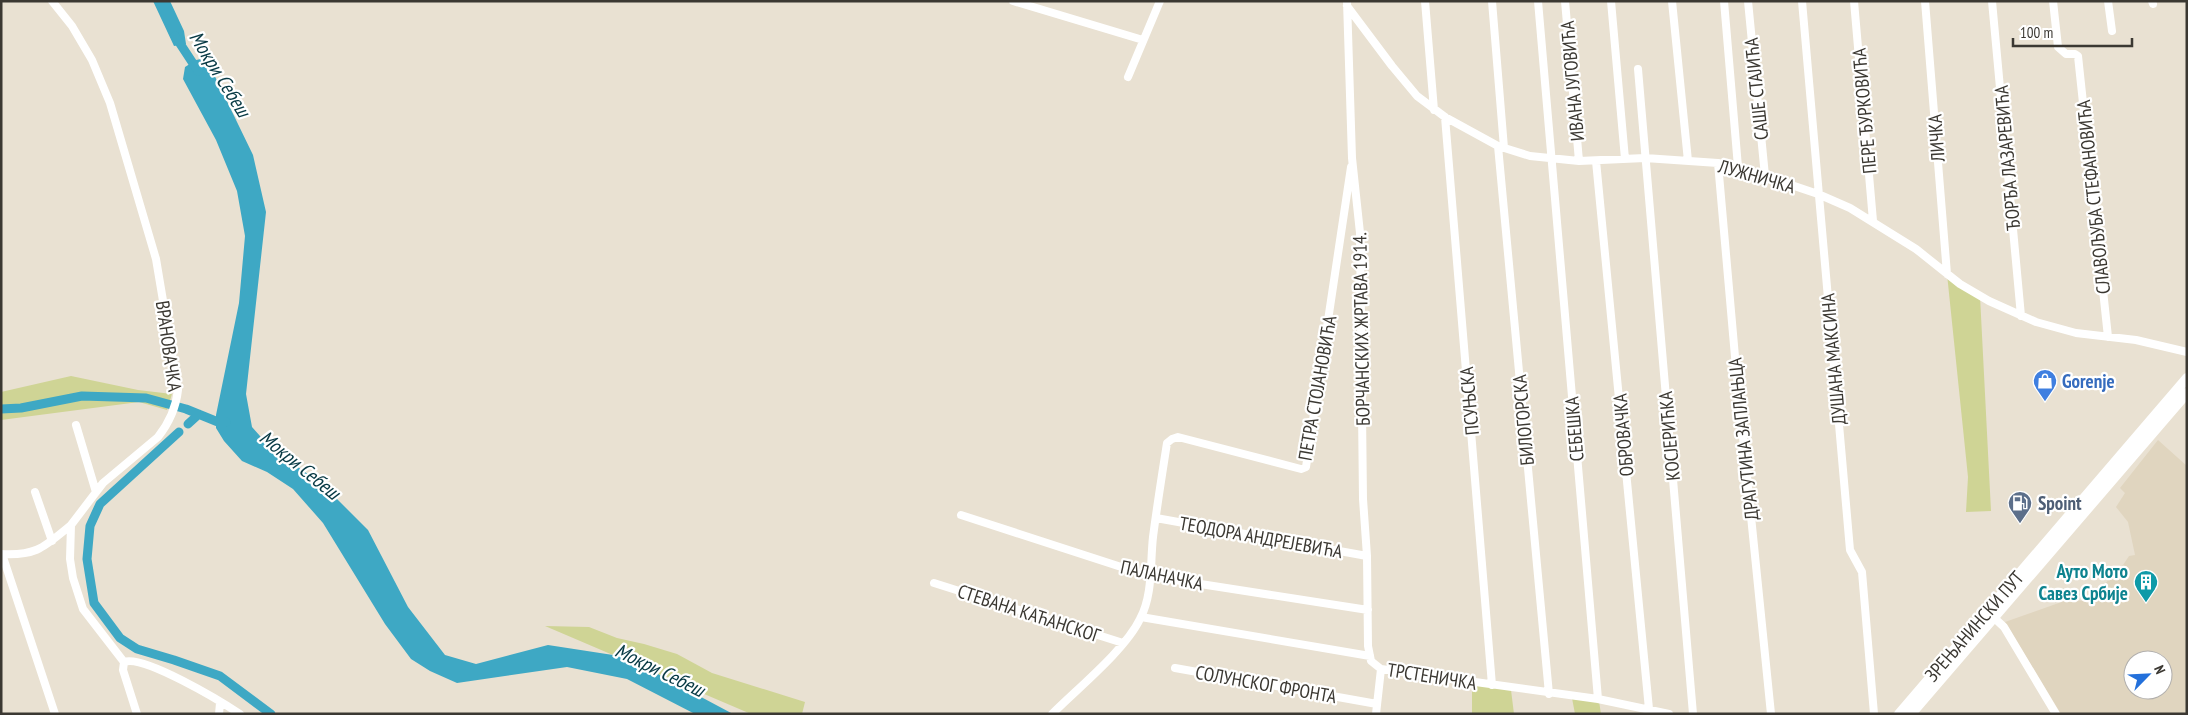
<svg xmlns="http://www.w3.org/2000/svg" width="2188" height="715" viewBox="0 0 2188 715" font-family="'PT Sans Narrow',sans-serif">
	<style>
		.built { fill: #e0d5bf; fill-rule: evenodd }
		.green { fill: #cfd495 }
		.water { fill: #3ea8c4 }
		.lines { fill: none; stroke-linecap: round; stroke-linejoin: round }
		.canal { stroke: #3ea8c4; stroke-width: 9 }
		.street { stroke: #fff; stroke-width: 8 }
		.secondary { stroke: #fff; stroke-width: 10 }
		.labels { text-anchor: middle; stroke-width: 4.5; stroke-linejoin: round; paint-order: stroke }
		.street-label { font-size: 19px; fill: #3b3832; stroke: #fff }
		.shop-label { font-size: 19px; font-weight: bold; fill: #366cbe; stroke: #fff; text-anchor: start }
		.service-label { font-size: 19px; font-weight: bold; fill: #4e5e75; stroke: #fff; text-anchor: start }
		.culture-label { font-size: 19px; font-weight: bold; fill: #0d838f; stroke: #fff; text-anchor: end }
		.water-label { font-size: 20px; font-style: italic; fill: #073944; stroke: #fff }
	</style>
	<rect width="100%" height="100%" fill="#e9e1d2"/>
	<path class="built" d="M2158,440L2187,466V714H2061L2005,622L2070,599L2083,601L2096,593L2123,565L2129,556L2135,555L2128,522L2116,507L2125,493L2120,488ZM2133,660H2163V690H2133Z"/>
	<path class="green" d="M1947,274L1980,296L1991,511L1966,512L1968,477Z
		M71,376L138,390L172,394L167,410L139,402L1,420V392Z
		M545,626L589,627L617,638L644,644L677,654L712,673L805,702L802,714H751Z
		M1472,684L1511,690L1514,714H1472Z
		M1572,698L1599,701L1601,714H1575Z"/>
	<path class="water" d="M153,1H170L184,31L186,44L174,46Z
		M206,58L253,155L266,212L246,394L252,427L268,445L324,486L368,530L408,607L445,655L476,664L548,645L626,657L733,714H695L627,679L567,667L457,683L430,671L411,659L385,624L323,523L293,489L267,472L242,461L224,441L216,428V415L239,303L245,236L237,191L216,140L183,79L185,67L196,60Z"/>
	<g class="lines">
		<path class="canal" d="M175,36L198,71
			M1,409L21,408L82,396L146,398L186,409L218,422H226
			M188,424L199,414
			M179,432L100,504L90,526L87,559L94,603L120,638L137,649L174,660L220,676L271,714"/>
		<path class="street" d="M52,1L72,26L92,60L110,103L156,259L178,390C176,408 169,423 158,437L103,483L71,525L70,559L73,578L83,609L124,662L123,670L137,714
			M1013,1L1143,40
			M1347,1L1352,158L1360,233L1363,499L1367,556L1368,646L1371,661L1381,669L1598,699L1669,714
			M1425,1L1434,110
			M1492,1L1504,148
			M1538,1L1598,699
			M1565,1L1579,161
			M1611,1L1625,159
			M1672,1L1688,161
			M1724,1L1738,167
			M1748,1L1765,176
			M1802,1L1850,550L1862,572L1874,714
			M1854,1L1873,221
			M1925,1L1947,274
			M1992,1L2021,316
			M2053,1L2058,47L2066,54H2075L2078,56L2108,337
			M2108,1L2112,31
			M2152,1L2153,4
			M1347,6L1392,66L1417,96L1445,117L1498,146L1530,156L1579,161L1645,158L1718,163L1738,167L1818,194L1850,208L1916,249L1960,284L1989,301L2036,322L2076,333L2136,340L2187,352
			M1638,69L1693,714
			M1128,77L1160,1
			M1445,117L1492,685
			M1498,146L1549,694
			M1596,161L1649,709
			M1718,163L1736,368L1771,714
			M76,425L96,492
			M35,492L52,541
			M961,515L1149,576L1368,610
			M1156,518L1367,556
			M1,554C37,556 44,547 71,525
			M2,554L55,714
			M934,583L1123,643
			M1990,614L2004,627L2056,714
			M1141,617L1370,656
			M124,662C143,654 222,702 240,714
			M1175,668L1377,704
			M219,714L220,703
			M1052,714C1078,688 1125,650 1140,619C1153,595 1150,564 1153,537C1157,506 1162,475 1167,443L1172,439L1178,437L1301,469L1306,467L1351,167
			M1376,714L1381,669"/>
		<path class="secondary" d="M1899,714L2187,378
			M1911,714L2187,393"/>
	</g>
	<defs>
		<g id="shop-pin" transform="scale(1.25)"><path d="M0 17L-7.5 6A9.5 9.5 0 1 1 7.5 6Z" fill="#3f7fe0" stroke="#fff"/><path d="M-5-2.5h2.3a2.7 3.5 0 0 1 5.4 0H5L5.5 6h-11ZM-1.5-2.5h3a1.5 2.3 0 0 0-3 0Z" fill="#fff"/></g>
		<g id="fuel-pin" transform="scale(1.25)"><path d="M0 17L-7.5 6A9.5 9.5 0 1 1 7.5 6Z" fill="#5c6f8a" stroke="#fff"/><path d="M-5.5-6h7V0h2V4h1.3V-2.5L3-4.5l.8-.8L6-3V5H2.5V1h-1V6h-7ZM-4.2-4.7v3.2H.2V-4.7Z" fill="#fff"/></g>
		<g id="building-pin" transform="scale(1.25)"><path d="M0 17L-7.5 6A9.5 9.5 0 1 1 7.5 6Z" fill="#0f9aa8" stroke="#fff"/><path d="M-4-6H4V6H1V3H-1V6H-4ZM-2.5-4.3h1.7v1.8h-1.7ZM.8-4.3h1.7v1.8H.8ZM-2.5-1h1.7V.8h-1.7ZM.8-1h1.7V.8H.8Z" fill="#fff"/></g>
	</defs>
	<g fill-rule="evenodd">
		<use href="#shop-pin" x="2045" y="381"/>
		<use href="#fuel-pin" x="2020" y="503"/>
		<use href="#building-pin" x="2146" y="582"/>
	</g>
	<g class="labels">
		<g class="street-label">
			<text transform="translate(1572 81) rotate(-95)" y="7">ИВАНА ЈУГОВИЋА</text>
			<text transform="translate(1756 89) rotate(-96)" y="7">САШЕ СТАЈИЋА</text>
			<text transform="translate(1864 111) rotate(-95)" y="7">ПЕРЕ ЂУРКОВИЋА</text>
			<text transform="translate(1936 138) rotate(-94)" y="7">ЛИЧКА</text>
			<text transform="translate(2007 158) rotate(-95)" y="7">ЂОРЂА ЛАЗАРЕВИЋА</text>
			<text transform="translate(1757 176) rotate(16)" y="7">ЛУЖНИЧКА</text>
			<text transform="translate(2093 197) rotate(-96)" y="7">СЛАВОЉУБА СТЕФАНОВИЋА</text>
			<text transform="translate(1361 329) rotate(-91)" y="7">БОРЧАНСКИХ ЖРТАВА 1914.</text>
			<text transform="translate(169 346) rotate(82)" y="7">ВРАНОВАЧКА</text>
			<text transform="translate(1833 359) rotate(-95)" y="7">ДУШАНА МАКСИНА</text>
			<text transform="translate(1317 388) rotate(-80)" y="7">ПЕТРА СТОЈАНОВИЋА</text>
			<text transform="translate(1469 401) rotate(-95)" y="7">ПСУЊСКА</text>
			<text transform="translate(1523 420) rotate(-95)" y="7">БИЛОГОРСКА</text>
			<text transform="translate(1574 429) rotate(-95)" y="7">СЕБЕШКА</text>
			<text transform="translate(1623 435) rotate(-95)" y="7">ОБРОВАЧКА</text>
			<text transform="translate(1669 436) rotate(-95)" y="7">КОСЈЕРИЋКА</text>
			<text transform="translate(1743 439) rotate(-96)" y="7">ДРАГУТИНА ЗАПЛАЊЦА</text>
			<text transform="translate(1261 537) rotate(10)" y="7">ТЕОДОРА АНДРЕЈЕВИЋА</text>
			<text transform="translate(1162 575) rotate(12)" y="7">ПАЛАНАЧКА</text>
			<text transform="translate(1029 613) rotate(18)" y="7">СТЕВАНА КАЋАНСКОГ</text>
			<text transform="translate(1974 626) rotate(-49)" y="7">ЗРЕЊАНИНСКИ ПУТ</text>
			<text transform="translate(1432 676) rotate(9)" y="7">ТРСТЕНИЧКА</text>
			<text transform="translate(1266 684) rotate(10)" y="7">СОЛУНСКОГ ФРОНТА</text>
		</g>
		<g class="shop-label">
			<text x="2062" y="388">Gorenje</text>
		</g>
		<g class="service-label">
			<text x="2038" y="510">Spoint</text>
		</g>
		<g class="culture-label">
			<text x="2128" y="578">Ауто Мото<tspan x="2128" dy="22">Савез Србије</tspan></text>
		</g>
		<g class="water-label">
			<text transform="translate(220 74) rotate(58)" y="7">Мокри Себеш</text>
			<text transform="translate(300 465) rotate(39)" y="7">Мокри Себеш</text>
			<text transform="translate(660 670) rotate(26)" y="7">Мокри Себеш</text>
		</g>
	</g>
	<rect width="2188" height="715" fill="none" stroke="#3b3832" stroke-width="5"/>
	<g transform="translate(2148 675) rotate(66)"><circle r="24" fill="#ffffff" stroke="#b1afad"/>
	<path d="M0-4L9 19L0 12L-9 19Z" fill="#2370db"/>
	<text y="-8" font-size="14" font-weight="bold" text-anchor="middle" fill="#3b3832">N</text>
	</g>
	<path d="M2013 38v8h119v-8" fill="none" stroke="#3b3832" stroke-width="2.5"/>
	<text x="2020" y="38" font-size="15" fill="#3b3832" stroke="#ffffff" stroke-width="4" paint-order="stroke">100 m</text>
</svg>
